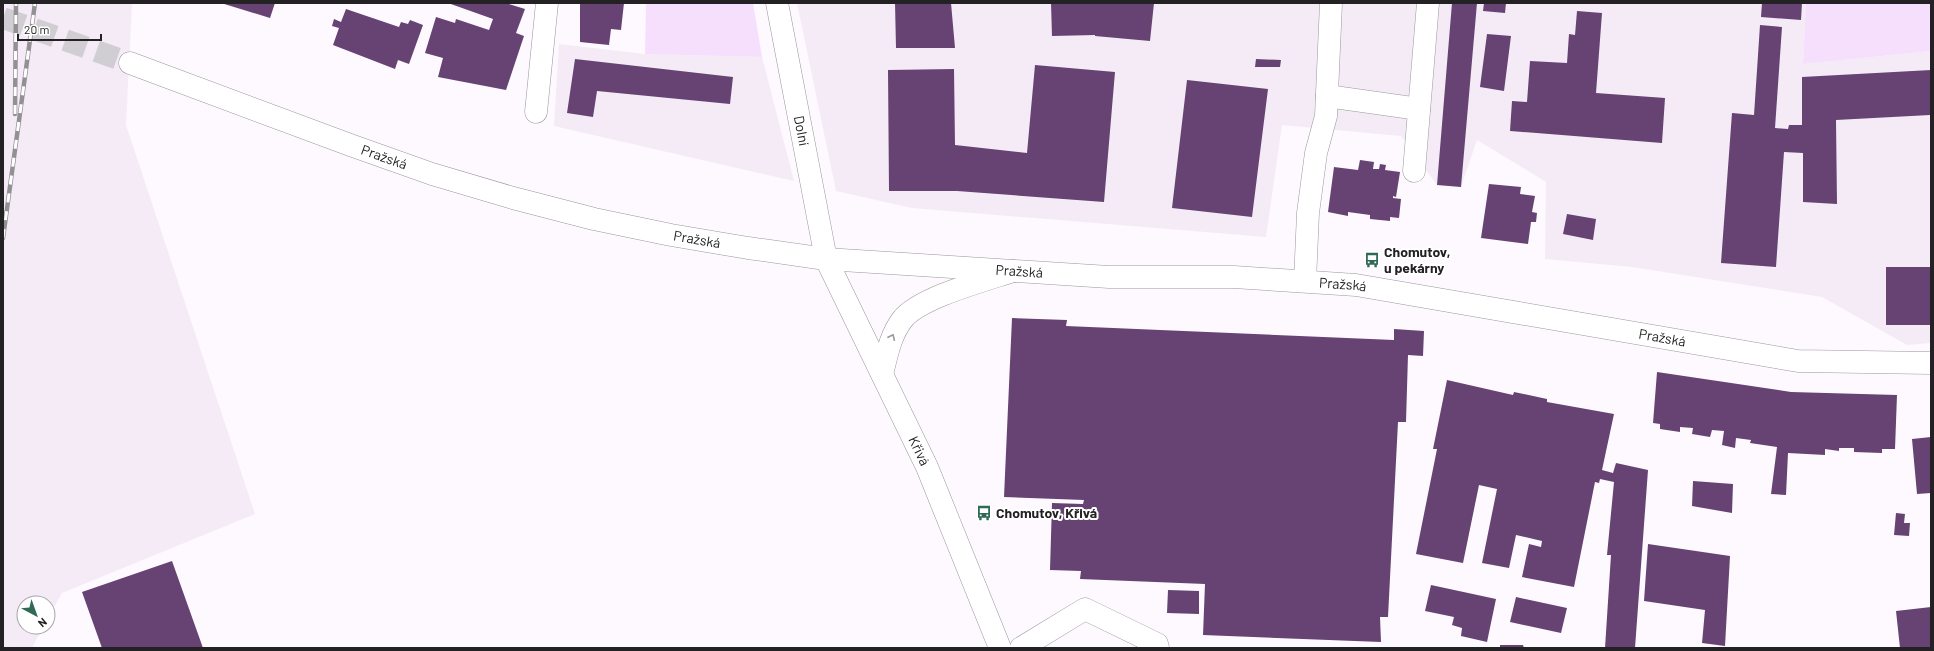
<svg xmlns="http://www.w3.org/2000/svg" width="1934" height="651" viewBox="0 0 1934 651" font-family="Barlow,sans-serif">
	<style>
		.built { fill: #f4ebf7 }
		.green { fill: #f5dffc }
		.building { fill: #664373 }
		.lines { fill: none; stroke-linecap: round; stroke-linejoin: round }
		.major-tunnel { stroke: #d1ced3; stroke-width: 22; stroke-dasharray: 22 11; stroke-linecap: butt }
		.minor-casing { stroke: #9a979c; stroke-width: 23 }
		.major-casing { stroke: #9a979c; stroke-width: 23 }
		.minor { stroke: #fff; stroke-width: 22 }
		.major { stroke: #fff; stroke-width: 22 }
		.rail-casing { stroke: #939094; stroke-width: 4.5 }
		.rail { stroke: #fff; stroke-width: 3; stroke-dasharray: 9; stroke-linecap: butt }
		.oneway { stroke: #9c9b9c }
		.labels { text-anchor: middle; stroke-width: 4; stroke-linejoin: round; paint-order: stroke }
		.street-label { font-size: 14px; fill: #232123; stroke: #fff }
		.poi-label { font-size: 14px; font-weight: bold; fill: #232123; stroke: #fff; text-anchor: start }
	</style>
	<rect width="100%" height="100%" fill="#fdf9ff"/>
	<path class="built" d="M3,3H132L126,125L255,514L62,593L48,618V603H24V627H43L32,648H3Z
		M797,3H1806L1803,64L1931,51V343L1907,345L1822,297L1632,267L1545,259L1546,182L1477,140L1461,187L1437,185L1401,136L1282,125L1266,237L912,208L836,191Z
		M559,44L645,54L762,57L794,181L554,126Z"/>
	<path class="green" d="M646,3H753L762,57L645,54Z
		M1806,3H1931V51L1803,64Z"/>
	<path class="building" d="M221,3H275L270,18Z
		M448,3H506L525,9L516,33L524,36L506,90L438,77L443,58L425,53L436,17L455,23L456,19L489,30L493,19Z
		M580,3H624L621,30L611,29L609,45L580,42Z
		M895,3H951L955,48H896Z
		M1051,3H1154L1150,41L1095,36V35L1052,36Z
		M1452,3H1477L1461,187L1437,185Z
		M1484,3H1506L1505,13L1483,11Z
		M1762,3H1802L1801,20L1761,17Z
		M346,9L399,27L401,22L408,24L410,20L423,25L409,64L398,60L395,69L333,45L339,28L332,26L334,19L341,22Z
		M1577,11L1602,13L1596,93L1665,98L1662,143L1510,131L1512,101L1527,102L1530,61L1567,63L1569,34L1575,35Z
		M1760,25L1782,27L1775,128L1788,129L1789,125H1802V77L1931,70L1930,115L1836,120L1837,204L1803,202V153L1784,152L1776,267L1721,263L1732,113L1754,115Z
		M1487,34L1511,36L1504,91L1480,87Z
		M575,59L733,77L730,104L597,91L593,117L567,113Z
		M1256,59L1281,60L1280,67H1255Z
		M1035,65L1115,72L1104,202L957,191H889L888,70L954,69L955,145L1027,153Z
		M1187,80L1268,89L1252,217L1172,208Z
		M1360,160L1374,162L1373,169H1379L1380,164L1386,165L1385,170L1400,172L1396,197L1393,196V198L1401,199L1399,218L1390,217V221L1370,219V215L1348,212V216L1328,212L1334,167L1358,170Z
		M1489,184L1521,187L1520,194L1535,196L1532,212L1537,213L1536,222H1531L1528,244L1481,238Z
		M1567,214L1596,219L1593,240L1563,234Z
		M1886,267H1931V325H1886Z
		M1012,318L1067,320L1066,326L1394,340V329L1424,331L1423,356L1408,355L1406,422H1398L1388,617H1380L1381,642L1203,635L1205,584L1080,579L1081,571L1050,570L1052,503L1083,504L1084,500L1004,497Z
		M1657,372L1791,392L1897,395L1895,449H1882V453L1854,452V448H1839V451L1825,449V455L1788,453L1786,495L1771,494L1777,447L1750,443L1751,440L1736,438L1735,448L1722,445L1724,431L1712,430L1710,437L1692,434L1693,428L1680,427V432L1660,429V424L1653,423Z
		M1447,380L1513,395L1514,392L1547,399V402L1614,414L1602,470L1613,473L1616,463L1648,470L1635,648H1605L1611,555H1607L1614,482L1600,479L1599,483L1595,482L1574,587L1522,577L1529,544L1541,547L1542,541L1516,535L1509,568L1482,563L1497,489L1479,485L1463,563L1416,554L1437,449H1433Z
		M1931,437V493L1917,494L1912,439Z
		M1693,481L1733,484L1732,513L1692,506Z
		M1896,513L1905,514L1904,523H1910L1909,536L1894,535Z
		M1648,544L1730,556L1725,646L1702,643L1705,610L1644,601Z
		M172,561L203,648H102L82,592Z
		M1431,585L1496,599L1487,642L1461,636L1462,628L1452,625L1454,617L1425,611Z
		M1168,590L1199,591V614L1167,613Z
		M1516,597L1567,608L1561,633L1510,622Z
		M1931,607V648H1900L1896,611Z
		M1500,645H1523L1524,648H1500Z"/>
	<g class="lines">
		<path class="major-tunnel" d="M3,18L130,63"/>
		<g class="minor-casing">
			<g id="minor">
				<path id="s1" d="M777,3L826,259L927,467L1000,648"/>
				<path d="M1327,96L1419,109"/>
				<path d="M536,112L547,3"/>
				<path d="M1414,171L1428,3"/>
				<path d="M1305,281L1308,213L1316,153L1326,116L1331,3"/>
				<path d="M882,374C887,355 890,336 902,320C918,298 986,280 1013,271"/>
				<path d="M1021,648L1085,609L1157,644L1158,648"/>
			</g>
		</g>
		<g class="major-casing">
			<g id="major">
				<path id="s2" d="M130,63L353,146L432,174L513,198L594,219L671,235L748,248L826,259L1109,277H1234L1356,285L1798,361L1931,363"/>
			</g>
		</g>
		<use href="#minor" class="minor"/>
		<use href="#major" class="major"/>
		<g class="rail-casing">
			<path id="rail" d="M15,114L16,3
				M3,238L35,3"/>
		</g>
		<use href="#rail" class="rail"/>
	</g>
	<defs><path id="oneway-chevron" d="M-2-3.5L2.5 0L-2 3.5" fill="none" stroke-width="1.6" stroke-linecap="round" stroke-linejoin="round"/></defs>
	<use class="oneway" href="#oneway-chevron" transform="translate(892 337) rotate(-65)"/>
	<defs>
		<g id="bus-bare" transform="scale(1.2)"><path d="M-5-6H5V4H4V6H2V4H-2V6H-4V4H-5ZM-3.5-4V0h7V-4ZM-3.5 1.2v1.5H-2V1.2ZM2 1.2v1.5H3.5V1.2Z" fill="#2f6a55" stroke="#fff" stroke-width="2.5" paint-order="stroke"/></g>
	</defs>
	<g fill-rule="evenodd">
		<use href="#bus-bare" x="1372" y="260"/>
		<use href="#bus-bare" x="984" y="513"/>
	</g>
	<g class="labels">
		<g class="street-label">
			<text dy="5" stroke="none"><textPath href="#s1" startOffset="130">Dolní</textPath></text>
			<text dy="5" stroke="none"><textPath href="#s2" startOffset="271">Pražská</textPath></text>
			<text dy="5" stroke="none"><textPath href="#s2" startOffset="595">Pražská</textPath></text>
			<text dy="5" stroke="none"><textPath href="#s2" startOffset="919">Pražská</textPath></text>
			<text dy="5" stroke="none"><textPath href="#s2" startOffset="1243">Pražská</textPath></text>
			<text dy="5" stroke="none"><textPath href="#s2" startOffset="1567">Pražská</textPath></text>
			<text dy="5" stroke="none"><textPath href="#s1" startOffset="474">Křivá</textPath></text>
		</g>
		<g class="poi-label">
			<text x="1384" y="257">Chomutov,<tspan x="1384" dy="16">u pekárny</tspan></text>
			<text x="996" y="518">Chomutov, Křivá</text>
		</g>
	</g>
	<rect width="1934" height="651" fill="none" stroke="#232123" stroke-width="8"/>
	<g transform="translate(36 615) rotate(139)"><circle r="19" fill="#ffffff" stroke="#a7a6a7"/>
	<path d="M0-3L7 15L0 10L-7 15Z" fill="#2f6a55"/>
	<text y="-6" font-size="11" font-weight="bold" text-anchor="middle" fill="#232123">N</text>
	</g>
	<path d="M18 34v6h83v-6" fill="none" stroke="#232123" stroke-width="2"/>
	<text x="24" y="34" font-size="12" fill="#232123" stroke="#ffffff" stroke-width="3" paint-order="stroke">20 m</text>
</svg>
